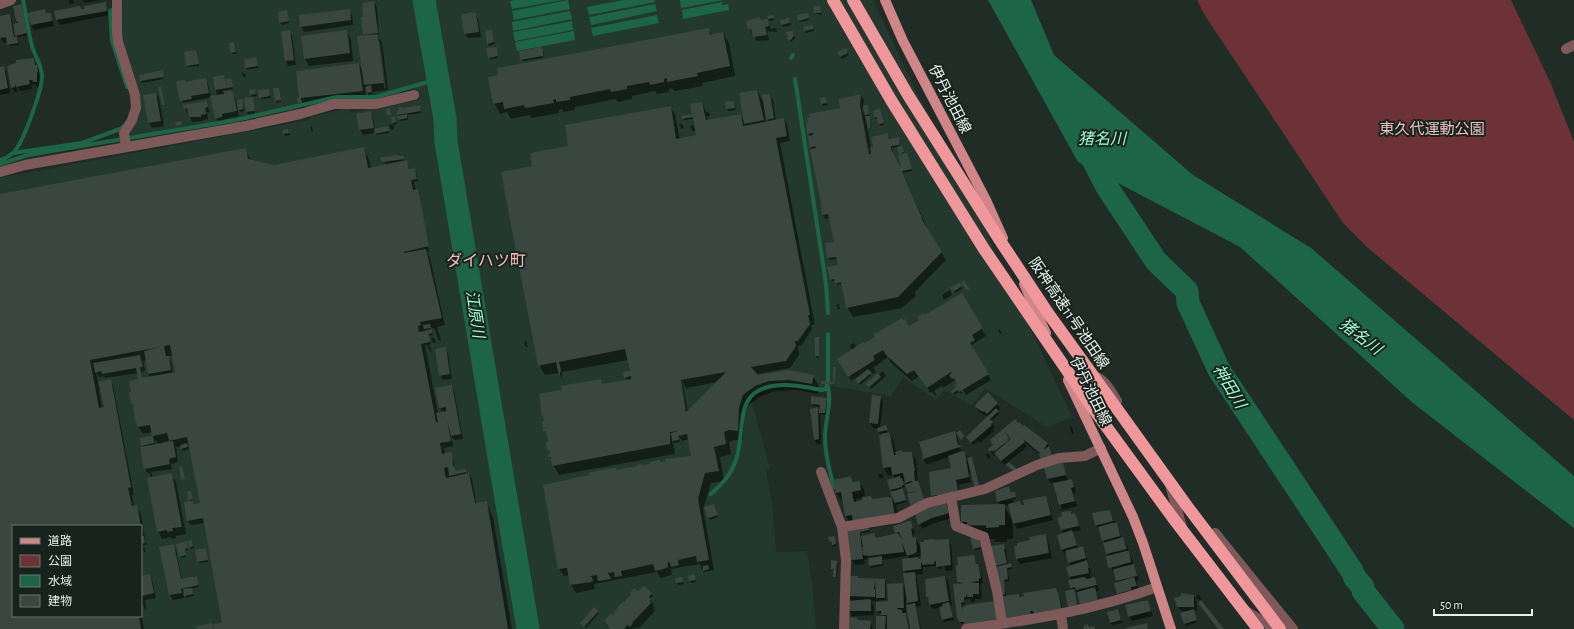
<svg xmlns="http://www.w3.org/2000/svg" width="1574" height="629" viewBox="0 0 1574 629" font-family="'Alegreya Sans','Noto Sans JP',sans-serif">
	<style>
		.built { fill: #24392e; fill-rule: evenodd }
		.green { fill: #6c3237 }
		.water { fill: #1c6547 }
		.shadow { fill: #0007; fill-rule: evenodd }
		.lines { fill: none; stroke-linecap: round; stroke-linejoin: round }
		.stream { stroke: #1c6547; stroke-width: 4 }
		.river { stroke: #1c6547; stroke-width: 23 }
		.building { fill: #394740; fill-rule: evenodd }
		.minor { stroke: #7d595a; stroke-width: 10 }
		.major { stroke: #d08588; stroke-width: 10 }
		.highway-bridge { stroke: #f0979b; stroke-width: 12 }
		.labels { text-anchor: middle; stroke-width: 4; stroke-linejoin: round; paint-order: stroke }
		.street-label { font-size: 15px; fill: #e8f0ec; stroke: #17241d }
		.park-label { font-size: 15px; fill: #f1c1c1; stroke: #17241d }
		.water-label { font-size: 16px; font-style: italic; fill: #9efccd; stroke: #17241d }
		.neighbourhood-label { font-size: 16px; fill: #feb9bb; stroke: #17241d }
	</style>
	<rect width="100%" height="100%" fill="#202d26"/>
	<path class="built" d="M123,0H873L916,91L974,204L1004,273L1072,417L1047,427L985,388L972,405L944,390L936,400L903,377L891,396L832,386H824V389L784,383L761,388L750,395L770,469L766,470L773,509L776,552L807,551L813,592L816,629H0V178L310,120V117L349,108L350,113L419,100L418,93H415L414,88L377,99L334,100L237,122L130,140L129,136L135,122L122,34ZM13,526H141V616H13Z"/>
	<path class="green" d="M1197,0H1511L1551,84L1574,142V420L1368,248L1343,223L1204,14Z"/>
	<path class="water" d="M515,0H563L512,9L510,1Z
		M568,0L570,9L514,20L512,11Z
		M623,0H655V2L589,15L587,7Z
		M680,0H724L681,8Z
		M988,0H1031L1054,55L1193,175L1311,248L1574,476V528L1413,403L1240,247L1078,162Z
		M722,2V5L728,4L729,10L683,19L682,10Z
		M655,4L657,11L591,25L589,17Z
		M570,11L572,19L513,31L512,22Z
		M657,15L659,23L593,36L591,28Z
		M572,21L573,30L515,41L513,32Z
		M574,31L575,40L517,51L515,42Z"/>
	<path class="shadow" d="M69,0H73L74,3L70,4Z
		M83,0H101L85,3Z
		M105,3L109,15L60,25L57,20L56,11L82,10Z
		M374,3L377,7L379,38L382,42L388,90L372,92L373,94L369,95L365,88L366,98L305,106V110H303L299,103L300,99L297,71L359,64L363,72L364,17ZM378,42H380L386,88H384Z
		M22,5L28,35L17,37L19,45L9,46L8,42L4,43L1,38L0,17L10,15L13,25L18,24L17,21Z
		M819,6L822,15H820L819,14H816L815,12Z
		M44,10L47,15L50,14L54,26L34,30L30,23L28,13Z
		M349,10L352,15L353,25L304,32L301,27L300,16Z
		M287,11L289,23L282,25L280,23Z
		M475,13L478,18L481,37L468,38L465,34Z
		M773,16L774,20L769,21L768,17Z
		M808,16L809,20L800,22L799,20Z
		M767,20L771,29L776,28L777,32L767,31L769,40L757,41L753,34H752L749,29L761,21Z
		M790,21L791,25L783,27L782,24Z
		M812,26L814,31L806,33L804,28Z
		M708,29L712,35L723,33L729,43L735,76L702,83L703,86L674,91L672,88L669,89V92L657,94L655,91L632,96V99L618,102L616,99L575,107V110L563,112L562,109L559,110V113L531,118L530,115L511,119L507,112L500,114L494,103Z
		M346,31L351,39L353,61L309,66L305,59L302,37Z
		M290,32L292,36L296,65L288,66L286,61Z
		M492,33L495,44L489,46L488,44Z
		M794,35L795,38L791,42L790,40Z
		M234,43L237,54H232L231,52Z
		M846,49L849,55L842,59L838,53Z
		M496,50L498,58L490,59L489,57Z
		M542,50L544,52L543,58L523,61L521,59Z
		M196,51L199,66L188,67L187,65Z
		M33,59L39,70L40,86L37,87L35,84L31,85L32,89L20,91L17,85V92H15L12,88L8,66Z
		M256,59L258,68L247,70L245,60Z
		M3,67L6,72L10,93L0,95V68Z
		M162,71L164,79L142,83L141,81L140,75Z
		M242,72L245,74L246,78L243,76Z
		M224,77L226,85L231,81L233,89L230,90L235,98L239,116L224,119V122L219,123L216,118L212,97L183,103L180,98L186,83L205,79L208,84L211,97L217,96L214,78Z
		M255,90L257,96L252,97L253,100L255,113L248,114L247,112L252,98L251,95L250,91Z
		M268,90L271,98L261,99L260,97Z
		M279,91L281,102L277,103L276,101Z
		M757,91L764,103L770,95L773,100L776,121L784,119L787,124L790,141L780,143L815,325H811L812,329L801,346H798L799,355L790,368L753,375L813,376L819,386L818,394L796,390L775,391L761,396L748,406L744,417L743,440H735L729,442L731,454L720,457L724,481L711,483L703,509L714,570L704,572L699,564L671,569L672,575L660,578L657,572L594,584L595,589L576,593L571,585L569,575L564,576L559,569L616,471L693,462L689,439L682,441L678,434L680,442L674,443L672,439L675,454L559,475L553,465L551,452L548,450L547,443L550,446L547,430L544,428L562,393L600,380L603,385L627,380L625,377L628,372L631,377L628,360L562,372V379L559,373L545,375L539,365L533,167L570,147L670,107L675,114L680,139L697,136L702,103L706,112H708L710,114V116L707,117L708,121L740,115L744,121ZM765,116L768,122L766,123ZM682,381L686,388L718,382L688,412Z
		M156,94L159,98L164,126L152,128L149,123L145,96Z
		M861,95L864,100L862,110L866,117L864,106L868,108L870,119L871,130L867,125L871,149L888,134L891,140L898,138L904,154L907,156L912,171L903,173L927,228H926L946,260L915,292L916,296L902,308L853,317L847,307L842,284L837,285L835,281H832L831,279L839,266L838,259L830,260L828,258L826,244L835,242L830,218L825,219L823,215L822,203L810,147V137L808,133L842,109L840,99ZM898,147L901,155V169L892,150V148Z
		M825,98L828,105L823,106L822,104Z
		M242,100L244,111L241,112L239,110Z
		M206,102L210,112H207L208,119L203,120V121L192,122L184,106Z
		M734,102L736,110L728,111L726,103Z
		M420,108L421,113L407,115L408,120L400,121L398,119V114L401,109Z
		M880,110L884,125L880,126L878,119H876L875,117Z
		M370,112L373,117L375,129H388L389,133L377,135L375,133L363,135L360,130L357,115Z
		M691,116L693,119L684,120L683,118Z
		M394,117L397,124L393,125L394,129L391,130L389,125L394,124L393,122Z
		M679,124H682L684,128L681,129Z
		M693,125L696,130L692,131L690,126Z
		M312,126L313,132H312L310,127Z
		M288,130L290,135L285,136L283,131Z
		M245,149L251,161L274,166L363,149L369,159L371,168L387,165L382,161L403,157L405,162H406L411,170L414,169L416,171L418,181L414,182L416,191L418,190L420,194H418L429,251H431L421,195L431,251L427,252L430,258L445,325L437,327L441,340L439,341L438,339L435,330L433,328H431L433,335L429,336L431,344L429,345L432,351L430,352L427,345H425L438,413L442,412L440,408L452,386L454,391L463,439L454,440L451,434L453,446L444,448L445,454L451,453L456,472L465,470L467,475L469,474L472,479L476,503L486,502L489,507L493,518L512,629H215L224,628L204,523L191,525L188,521L191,492L195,505L201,503L190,445H188L189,449L183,451L181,446L176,447L178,462L171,464L172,469L151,472L153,478L171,474L176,482L186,534L176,536V538L172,539L171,537L162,539L158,531L152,478L149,473H147L145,468L142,446L153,437L152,432L143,434L138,427L140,380L138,373L105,378L104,376L99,377L96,372L98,383L110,380L113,385L134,495H132L134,507L136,506L141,514L146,545L141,546V526H13V616H141V612L144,629H0V195ZM173,355L177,377L173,374L171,362L168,356ZM146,360L148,374L151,378L142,379L141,372L145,371L143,361ZM99,390H101L105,408L102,409ZM449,421L450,428L447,422ZM154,438L158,445H155ZM170,441L171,442L164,444L163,442Z
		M959,284L962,289L955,293L952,289Z
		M950,290L952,295L944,300L942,295Z
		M961,295L986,336L970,346L991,380L966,395L957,379L943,388L942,386L934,391L937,395L936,396L932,392L930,393L922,378L919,376L912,381L891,363L888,357L873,368L876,372L873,374L870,370L868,371L871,376L860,385L855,378L851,381L838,359L852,350L850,345L854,343L856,347L868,351Z
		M839,304L840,309H838L836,305Z
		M998,329H999L1002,333L1000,334Z
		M431,338H434L436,342L433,343Z
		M818,338L819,358H817L816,356Z
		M526,341L528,347H526L524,342Z
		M445,348L448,353L452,379L443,380L440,375Z
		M883,371L886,376L871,389L867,384Z
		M958,385L962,393L961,394L959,392L955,395L953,391Z
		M988,393L1000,408L998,411L999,414L991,421L995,428L993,429L994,431L980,443L978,441L973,445L968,439L989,417L987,415L986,416L979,412L976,407Z
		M873,396L880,397L883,402L880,428L886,427L888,435H890L894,442L896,453H912L916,460L918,484L924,501L922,502L910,494L906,481H903L904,487H903L906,502L896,505L888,480L895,479L893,475H888L884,468L882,433L880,434L878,429L873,428L870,423Z
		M812,397L826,399L828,401L826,415L820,414L821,444H817L814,439L817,409L820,414L821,407L813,406Z
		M1015,421L1048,444L1050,449L1040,454L1024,442L1027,447L1004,465L996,454L994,456L989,449L994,446L991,440ZM1010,436L1012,440L1008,443L1005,440Z
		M1071,426L1074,433L1072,434L1069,427Z
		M956,434L959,443L957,444L962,452L965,453L968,459L972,458L973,460L981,489L972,473L969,474L971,482L958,485L960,496L935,500L932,496L952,469L949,457L928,464H926L923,457Z
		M987,453L991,457L988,459L986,454Z
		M1062,464L1068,481L1071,480L1074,485L1076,492L1073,493L1077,506L1063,510L1060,505L1054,483H1050L1048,479Z
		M878,474H882L884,478H879Z
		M851,477L854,483L859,482L864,489L865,498L872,500L891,498L896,505L899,524L869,528V532L861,533L862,537L874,534L877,539L897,535L896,533L911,522L915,533L913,534L914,539L916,538L919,545L948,540L951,545L953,570L946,571L942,564V569H939L937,566L923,567V574L915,575L917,578L921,606L916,607L921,629H877L884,617L882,613H879L877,611V602H889L902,584L906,590V574L904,571L910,559L907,556L882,560L883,566L871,568L868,559L864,560L865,564L855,565L852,560L848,530L850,523L846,516L843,500H841L836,493ZM863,498V501L857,503L856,499ZM921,556L922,560H918L917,557ZM906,599L909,605L906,606ZM906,608H907L909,620L905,612H906Z
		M1009,487L1012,492L1016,495V499L1013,500L1014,504L1022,506L1046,498L1048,502L1053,520L1017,529L1013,522V539H1007V542H995L994,539L978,540L981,549L975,550L970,537L962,522V506L1000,505L998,502ZM1009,505L1013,521L1004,506ZM969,524H991V526H969Z
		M946,503L951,518L935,523L922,529L916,514Z
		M715,507L718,517L710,520L709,518Z
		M1110,511L1115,525L1116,524L1122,539L1126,543L1139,580L1136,581L1139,590L1121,599L1115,584L1118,583L1107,557H1109L1100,530H1099L1096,525Z
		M1074,514L1081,530L1072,532L1078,548L1082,547L1085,552L1091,572L1090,573L1091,579L1094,578L1097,583L1099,590L1096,591L1100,605L1081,604L1078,592H1075L1078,607L1070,609L1073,590L1069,581L1071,580L1067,567L1071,566L1066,554L1065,555L1062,550L1058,535L1064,534L1062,529L1071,515Z
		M1046,535L1048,540L1052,558L1020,564L1017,559L1015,547Z
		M835,540L836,546L834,547L830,541Z
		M192,541L194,548L191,549L190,547Z
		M173,545L176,550L182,580L198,579L199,587L191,589L194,596L186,598L183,592L184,598L173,600L170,595L160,548Z
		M187,545L188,550L185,551L186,557L181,558L180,556Z
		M1003,545L1006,550L1008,565L1012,566V569L1008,570L1009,581L1004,582L1006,597L1018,595L1020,598L1055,589L1060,598L1064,616H1032L1003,597L995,565Z
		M144,547L146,552H144L142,548Z
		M205,549L208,562L199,563L198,561Z
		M973,556L982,576L983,583H981V586H980L981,589L982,599H975V602H971L970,599L964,600L965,604L961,605L965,623L961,624L960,621L959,584L958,581Z
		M836,562L838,564L837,578L834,576L832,569Z
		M150,575L152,580L156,598L145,600L146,610H145L141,601V577Z
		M945,577L948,581L952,606H950L954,620L944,622L940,608L933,609L930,605Z
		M681,578L684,584L678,585L676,579Z
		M695,578L696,582L691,583L690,581Z
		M858,579L885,580L886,583V600L871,601L874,606V615L852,616L850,611L849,602H852L849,596Z
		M644,587L653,596L650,599L655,608L653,609L655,611L638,629L636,627L635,629H609L605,622L613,616Z
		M1194,595L1196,599L1197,595H1199L1202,600L1196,599L1197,611H1194L1197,622L1186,626L1185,623L1186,611H1181L1178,606Z
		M1147,601L1153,616L1132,621L1129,617Z
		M1118,610L1122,623L1112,625L1110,623Z
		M598,611L599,613L586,628L582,625Z
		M858,621L870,622L873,629H848Z"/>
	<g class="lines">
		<path class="stream" d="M112,10L110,11L112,41L127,87
			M791,58L793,55
			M795,79L826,284L828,313
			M13,153L82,143L120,129L124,126
			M0,160C7,158 13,154 17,148C25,136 43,88 42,75C41,64 35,56 32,46C28,31 26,15 23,0
			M0,164L28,155L236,120L337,97H376L438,79
			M828,387C832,403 825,421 825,437C825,454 829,470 834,487
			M711,494C723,483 730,476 736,460C747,426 731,387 782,385C795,384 809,388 822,390L826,389L828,381V334"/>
		<path class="river" d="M424,0L445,119L446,142L528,629
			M1086,146L1107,187L1156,261L1187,291L1188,303L1219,370L1352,571L1355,578L1363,587V591L1393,629"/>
	</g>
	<path class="building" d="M374,1L378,33L363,35L361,17H363L362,3Z
		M106,2L107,11L56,20L54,11L80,6L81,9H84V6Z
		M22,4L27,33L15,36L13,24L18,23L17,21H16L13,6Z
		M820,5L821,13H814L813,7Z
		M45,9L46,13H51L52,21L31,25L27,13Z
		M350,9L351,20L300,27L299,15Z
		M287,10L289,21L279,23L278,12Z
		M471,12L476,13L479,32L464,34L461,15Z
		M808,13L809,18L798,21L797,15Z
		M10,14L14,37L17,36L18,43L7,45L6,37L0,38V16Z
		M773,15L774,18L768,19L769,26L765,27L767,35L753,37L751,29L748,30L746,21L760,17L761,20L768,19L767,16Z
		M789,18L790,23L781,25L780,20Z
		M813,25V29L804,31L803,27Z
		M709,28L710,35L723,32L730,66L697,73L698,76L667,82V78L664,79V82L650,85L649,82L627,86V89L611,92L610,89L570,97V100L556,102V99L553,100L554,103L525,108L524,105L504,109L503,102L493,104L488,77L498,75L497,68Z
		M492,29L494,42L487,44L485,31Z
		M290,30L294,60L285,61L281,32Z
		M347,30L350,53L304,59L301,36Z
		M791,31H793L794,35L791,40H789L787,39V38L788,37L786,32Z
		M378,34L384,83L364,85L357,36Z
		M234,42L236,52L230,53L229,43Z
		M497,47L498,56L488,58L486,48Z
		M541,47V49H543V56L520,60L519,51Z
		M846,48L848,53L840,57L837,52Z
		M196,50L199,64L186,66L184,52Z
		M256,57L258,66L245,68L244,60Z
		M34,58L35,65H37L38,72L37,73V82H33L32,80H29L30,84L16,87L15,83V87L11,88L7,66L16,63V60Z
		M359,63L363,91L301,98L302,103H298L297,98H299L296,71Z
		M4,66L8,88L0,90V67Z
		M163,70L164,77L140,81L139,75Z
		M224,75L226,84H227L226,79L231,78L233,87L215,90L213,77Z
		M206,78L209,93L191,96L192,99L180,101L176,83L177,81L185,80L186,82Z
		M371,85L372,92L367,93L365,87Z
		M158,87H161L165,105H162Z
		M273,88H279L281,100L275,101Z
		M255,89L256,94L250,95L249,90Z
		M269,89L270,96L259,98L258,90Z
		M231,90V92H233L237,111L222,114V117L215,119L210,96L224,94L223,91Z
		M757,90L764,120L744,124L739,93Z
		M156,93L161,121L148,123L143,95Z
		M770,94L774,118L766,120L762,95Z
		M861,94L860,105L869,154H871L870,148L873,147L871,137L888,133L889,139L899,137L900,145L891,146V149L901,168L898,154L907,153L912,169L902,171L922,218H921L942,252L898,297L846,308L841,282L835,284L834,279L830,280L827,267L838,265L836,257L827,258L825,243L834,242L828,214L822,215L821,203L810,149L816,148L815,146L809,148L808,136L813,135V133L807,134L806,123L808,122L807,118L810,117L809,114L840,108L839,99Z
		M253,97L255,111L246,112L244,98Z
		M826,97L827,103L821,104L820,98Z
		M243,99V109L238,110L237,100Z
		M207,101L208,107L205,108L206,114L201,115V117H189L187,108L184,109L183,105Z
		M734,101L735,108L726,109L725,102Z
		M702,102L706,120L741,114L743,126L784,118L787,136L776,138L810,315H808L810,324L798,341H795L796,346L786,361L751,367L758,375L788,370L814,375L812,384L789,380L769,381L755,386L743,395L739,407L738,431L729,430L724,432L726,444L714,447L719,471L705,473L698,499L709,560L697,562L696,556L678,560L679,565L671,567L669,561L668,562V567L664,569L655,571L653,564L621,571L622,576L615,577L614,572L608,573L611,579L598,581L597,575L590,576L592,577L593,581L591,582L570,585L567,568L558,569L543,485L589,475L588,473L606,469L616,468V470L637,466V465L641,464V465L651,464L650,462L660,460V462L666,461L665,459L691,456L687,434L678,436L679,440L672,441L671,433L678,431L670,432V444L552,466L551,457H548V455L550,454L549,450L547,451L546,442H548L546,431H543V429L545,428H543L542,421H544L543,416H542L539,394L560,390L562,392L561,386L601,379L602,384L631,379V376L624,378L623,372L630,371L625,349L559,362L561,370L559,376L556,362L538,366L501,172L532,166L530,153L568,146L565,125L671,106L676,139L696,135L693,117L682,119L681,116L692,114L690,104ZM726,372L686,412L681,380Z
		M420,105L421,111L397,115L396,111L399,110L398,107H401L402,108Z
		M868,105L869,114L865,115L863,106Z
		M390,108L391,115H387L386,109Z
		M880,109L884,123L878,124L877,117H874L873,111Z
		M371,111L374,128L359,130L356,114Z
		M407,114V118L398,120L397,116Z
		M395,116L396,122L392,123L391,117Z
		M865,116H870V128L868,129Z
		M181,121L182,125L176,126L175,122Z
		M388,126L389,131L375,134L374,129Z
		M288,129L289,133L283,134L282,130Z
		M902,145L904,152L899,154L897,147Z
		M364,147L368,168L407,160L409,169L415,168L417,179L411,180L413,190L418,189L429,246L404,252V253L426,249L442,318L420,322L421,325L418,326L419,332L432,329V333L429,334L430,342L421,344L436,422H438L436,413L446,411V407L439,408L435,388L452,385L461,434L451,436L447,420L451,441L440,443L442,454L452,452L453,466H454L456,471L466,469V472L449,476L448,467L444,468L446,478L469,473L475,503L487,501L508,629H214L213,624L222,623L203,518L187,521L186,516L184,502L193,500L194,504L200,503L187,437L169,441L167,433L153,436L154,443L141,446L140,438L152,436L150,425L137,427L136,421H135L133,404H131L129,392H131L129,381L138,379L136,368L102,374L101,371L95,373L93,363L140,355L143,367H140L142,378L175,372L170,345L164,346L166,356H169L171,370L148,374L144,351L160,347L90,360L99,408L104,407L98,382L111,379L131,487L128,488L132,506L137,505L141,526H13V616H139L141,629H0V194L246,148L248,159L274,165Z
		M399,155V156H404V159L383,162L381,161L380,158L382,157Z
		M964,280L969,288L971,290L969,291V289L966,290L961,282Z
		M960,282L962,286L953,292L950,288Z
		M962,293L983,328L972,335L975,340L970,343L989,374L959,392L958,390L953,393L951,391L956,387L955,385L957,384L954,378L952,379L949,375L952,373L951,372L927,388L914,370L907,374L886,355L883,350L873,356L875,360L848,377L837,359L863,342L865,343L875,337L873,335L902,318L903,320L905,319L909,326L919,320L917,317L924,313L925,315Z
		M430,324L431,328L424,329L423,325Z
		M815,337H819V356H815Z
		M446,347L450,374L439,376L435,349Z
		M833,367H836L834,384H821V381L833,382Z
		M868,369L871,373L858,384L855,379Z
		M878,373L881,377L869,387L866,384Z
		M988,392L998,403L987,414L984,411L983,412L975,407L976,404Z
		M872,395L881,396L878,424L869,423Z
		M811,396L827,398L825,413H819L820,405L811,404Z
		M818,407L819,439L814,440L810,409Z
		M996,408L999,411L990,419L993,422L991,424L992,425L971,443L966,437Z
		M1015,419L1018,423L1019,422L1023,426L1024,425L1048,443L1043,450L1049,446L1052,456L1041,460L1039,454L1040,453L1023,439L1025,442L1001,461L994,453L1011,439L1004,431L1009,438L1007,440L1008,441L993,452L992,450L990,452L988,449L993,445L990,440Z
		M886,425L888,430L878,432L877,428Z
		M960,430L964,436L961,440L956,433Z
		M955,431L958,445L963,446L923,459L922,456H923L919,442Z
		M889,432V434H890L894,455H896L895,452L902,450V452H912L915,471H914L915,481H918L924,499L921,500L922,502L911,507L907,494L919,490L908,493L905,485L912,482V481L905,483L903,473L892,475L891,467L883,468L879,436L881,435V434Z
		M173,441L176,457L169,459L170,464L144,469L140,447Z
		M187,443L188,447L181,449L180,445Z
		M962,451L963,452H965L969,477L956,480L958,491L937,497V495L931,496L929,472L951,468L948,456Z
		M972,457L980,487L975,489L967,458Z
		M1009,462L1017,469L1014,472L1006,465Z
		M1063,462L1066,475L1047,479L1044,467Z
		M182,466L185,479L181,480L179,467Z
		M172,473L182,527L172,528L173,531L167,532V530L157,532L147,478Z
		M851,476L853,482L860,481L861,490L852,492L854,502L862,500V497L871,496L872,499L887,497L892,498L895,516L853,523L852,515L845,516L841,492L835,493L833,480Z
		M900,476V478H902L904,485H902V487L890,490L887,480Z
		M1072,479L1074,487L1071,488L1075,501L1059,505L1053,483Z
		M1009,486L1011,492H1015L1016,497L997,502L995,491Z
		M903,488L906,500L895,503L890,492Z
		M191,491L193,499L188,500L187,492Z
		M1046,496L1051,515L1013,524L1008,504L1020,501L1021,505H1024L1023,500Z
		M946,502L949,513L932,518L918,525L915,514L930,506Z
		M714,504L718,515L708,518L704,507Z
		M1004,504L1005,505V525H999V527L986,528V525H967V522H961V505Z
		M1110,510L1113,521L1095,526L1092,513Z
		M1071,511V514L1075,513V516L1076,515L1079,526L1061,530L1057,518L1062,516L1061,512Z
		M908,521H911L913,528L911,529L913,538L916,537L917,552H915L916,553L907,556L902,542L904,552L868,556L863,555L862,547H863L861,536L874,533L876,538L898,533L902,540L899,532L895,533L893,526Z
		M1112,523H1117L1120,536L1102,541L1098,527Z
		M868,526L869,530L860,532L863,559L851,560L847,529Z
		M1072,530L1077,545L1061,550L1057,535Z
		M969,533L979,540L981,547L973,549Z
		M1046,534L1049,553L1016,559L1014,546H1017V543L1030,540L1029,537Z
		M141,536H144L145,543L141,544Z
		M835,536L836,544L832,545L831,541L829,542L828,537Z
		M1123,537L1127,549L1106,554L1103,543Z
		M933,539L934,540L949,539L951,565L936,567V561L934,562V564L922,565V563H921V569L903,571L902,559L918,557V559H921L920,542H924V540Z
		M192,540L193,546L189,548L188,541Z
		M187,541L188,548L185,549L186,555L179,557L176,544Z
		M174,544L181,579L197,576L199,585L181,589L182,593L169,595L159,547Z
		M1004,544L1005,549H1004L1007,563L995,566L990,546Z
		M1083,546L1086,558L1068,563L1065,551Z
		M206,548L208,560L197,562L195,550Z
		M1126,551H1129L1131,562L1110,568L1108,567L1106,557L1107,556Z
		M974,555L976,564H978L981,578H979V581L970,582L979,583V594H973V597H967V595H966V597L964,598V602L961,603L962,610L963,607L966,606V605L994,601L997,622L964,625V622H959L957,617L953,584L964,583L957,582L956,568V565H958L957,557Z
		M882,556V564L869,566L868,558Z
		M831,560L837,561L836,577H833V569H831Z
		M1087,560L1089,568H1088L1089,573L1069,577L1066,567Z
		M1011,563L1012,567L1007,568L1008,579L1004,580L1005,594L1001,596L995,567Z
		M1134,564L1137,576L1116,581L1113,570L1114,569Z
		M708,565L709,569L703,571V566Z
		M915,572L918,601L907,603L903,573Z
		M150,574L154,593L141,596V576Z
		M694,574L696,580L689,581L688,576Z
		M850,576H858V578L885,579V598H876L875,581L874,589H875V597L848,596Z
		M945,576L949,601L929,605L928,597H926L925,579Z
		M682,577L683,582L676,583L675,578Z
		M1084,577L1087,579L1095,577L1097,585L1076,590L1075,587L1070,588L1068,580Z
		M1134,577L1137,586L1131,587V590L1117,594L1114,583Z
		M903,583L904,608H897V609L902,610V613H906L909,629H887V615H881V611H876V602L888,601L887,584Z
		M644,586L652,593L649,597L651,599L650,601L651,603L633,622L631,621L633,623L630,627L627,625L624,629H608L609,627L604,621L611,613L613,615L615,613L614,612L623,601L624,602L631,594L630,593L634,588L638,591Z
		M1095,587L1098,600L1080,605L1077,592Z
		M192,588L193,594L184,596L183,589Z
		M1056,588L1057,592H1058L1062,611L1034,615L1033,611H1030L1031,615L1006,619L1003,596L1019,594V597L1024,596L1023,593Z
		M1075,589L1077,605L1068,607L1065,591Z
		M1181,593L1194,595V607H1177L1174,598L1181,596Z
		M869,599L871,600V611H849L848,601Z
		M1148,600L1151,611L1128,617L1125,605Z
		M1201,600L1224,629H1218L1198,603Z
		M949,602L953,617L942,620L939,607L943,606L942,604Z
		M915,603L920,629H910L906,605Z
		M594,607L599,611L584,627L580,623Z
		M1118,609L1121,620L1110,623L1107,612Z
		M1194,609L1197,620L1184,624L1180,613Z
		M876,616H886L885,629H876Z
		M849,617L857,618L858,620L871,621L870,629H847Z
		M212,623L213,629H197L196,626Z
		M1147,623L1148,629H1125V628Z
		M1088,624L1089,627L1094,626L1095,629H1084L1083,626Z"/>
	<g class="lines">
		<path class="minor" d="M117,0V32L118,42L135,95L136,108L132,120L124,133L126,147
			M0,4L11,0
			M1566,49L1574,45
			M0,172L25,165L246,126L300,114L334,104H376L414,95
			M1068,380C1097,370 1103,377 1117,401
			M821,472L842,527L846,560L844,629
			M1170,485L1182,527
			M951,497L956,526L984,537L997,591L1002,623
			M842,527L898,518L927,503L985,489L1037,465L1059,458L1085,456L1101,448
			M1215,533L1293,629
			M1246,611L1275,629
			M1061,615L1063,629
			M966,629C1031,620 1095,610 1157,587"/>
		<path class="major" d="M885,0L903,41L986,200L1003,238
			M1024,284L1046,333
			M1068,380L1133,517L1143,543L1171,629"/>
		<path class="highway-bridge" d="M833,0L891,100L984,249L1092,407L1173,518L1258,629
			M853,0L908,95L999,239L1048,313L1187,506L1280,629"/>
	</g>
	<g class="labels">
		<g class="street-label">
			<text transform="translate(950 99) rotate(63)" y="5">伊丹池田線</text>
			<text transform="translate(1069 313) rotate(56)" y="5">阪神高速11号池田線</text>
			<text transform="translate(1091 391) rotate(64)" y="5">伊丹池田線</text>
		</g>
		<g class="park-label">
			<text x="1432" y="134">東久代運動公園</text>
		</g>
		<g class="water-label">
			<text x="1102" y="144">猪名川</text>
			<text transform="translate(476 314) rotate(81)" y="6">江原川</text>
			<text transform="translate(1361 336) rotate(37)" y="6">猪名川</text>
			<text transform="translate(1230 386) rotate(59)" y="6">神田川</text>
		</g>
		<g class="neighbourhood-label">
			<text x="486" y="266">ダイハツ町</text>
		</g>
	</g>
	<rect x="12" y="525" width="130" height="92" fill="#17241d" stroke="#6b7670"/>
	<rect x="20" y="538" width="20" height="6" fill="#d08588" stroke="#6b7670"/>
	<text x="48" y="545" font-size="12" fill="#e8f0ec">道路</text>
	<rect x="20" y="555" width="20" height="12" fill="#6c3237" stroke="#6b7670"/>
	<text x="48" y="565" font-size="12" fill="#e8f0ec">公園</text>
	<rect x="20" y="575" width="20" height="12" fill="#1c6547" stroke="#6b7670"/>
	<text x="48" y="585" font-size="12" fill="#e8f0ec">水域</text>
	<rect x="20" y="595" width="20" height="12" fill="#394740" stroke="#6b7670"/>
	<text x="48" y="605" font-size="12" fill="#e8f0ec">建物</text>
	<path d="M1434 609v6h98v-6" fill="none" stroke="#e8f0ec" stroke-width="2"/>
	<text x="1440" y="609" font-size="12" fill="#e8f0ec" stroke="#17241d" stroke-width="3" paint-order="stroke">50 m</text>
</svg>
